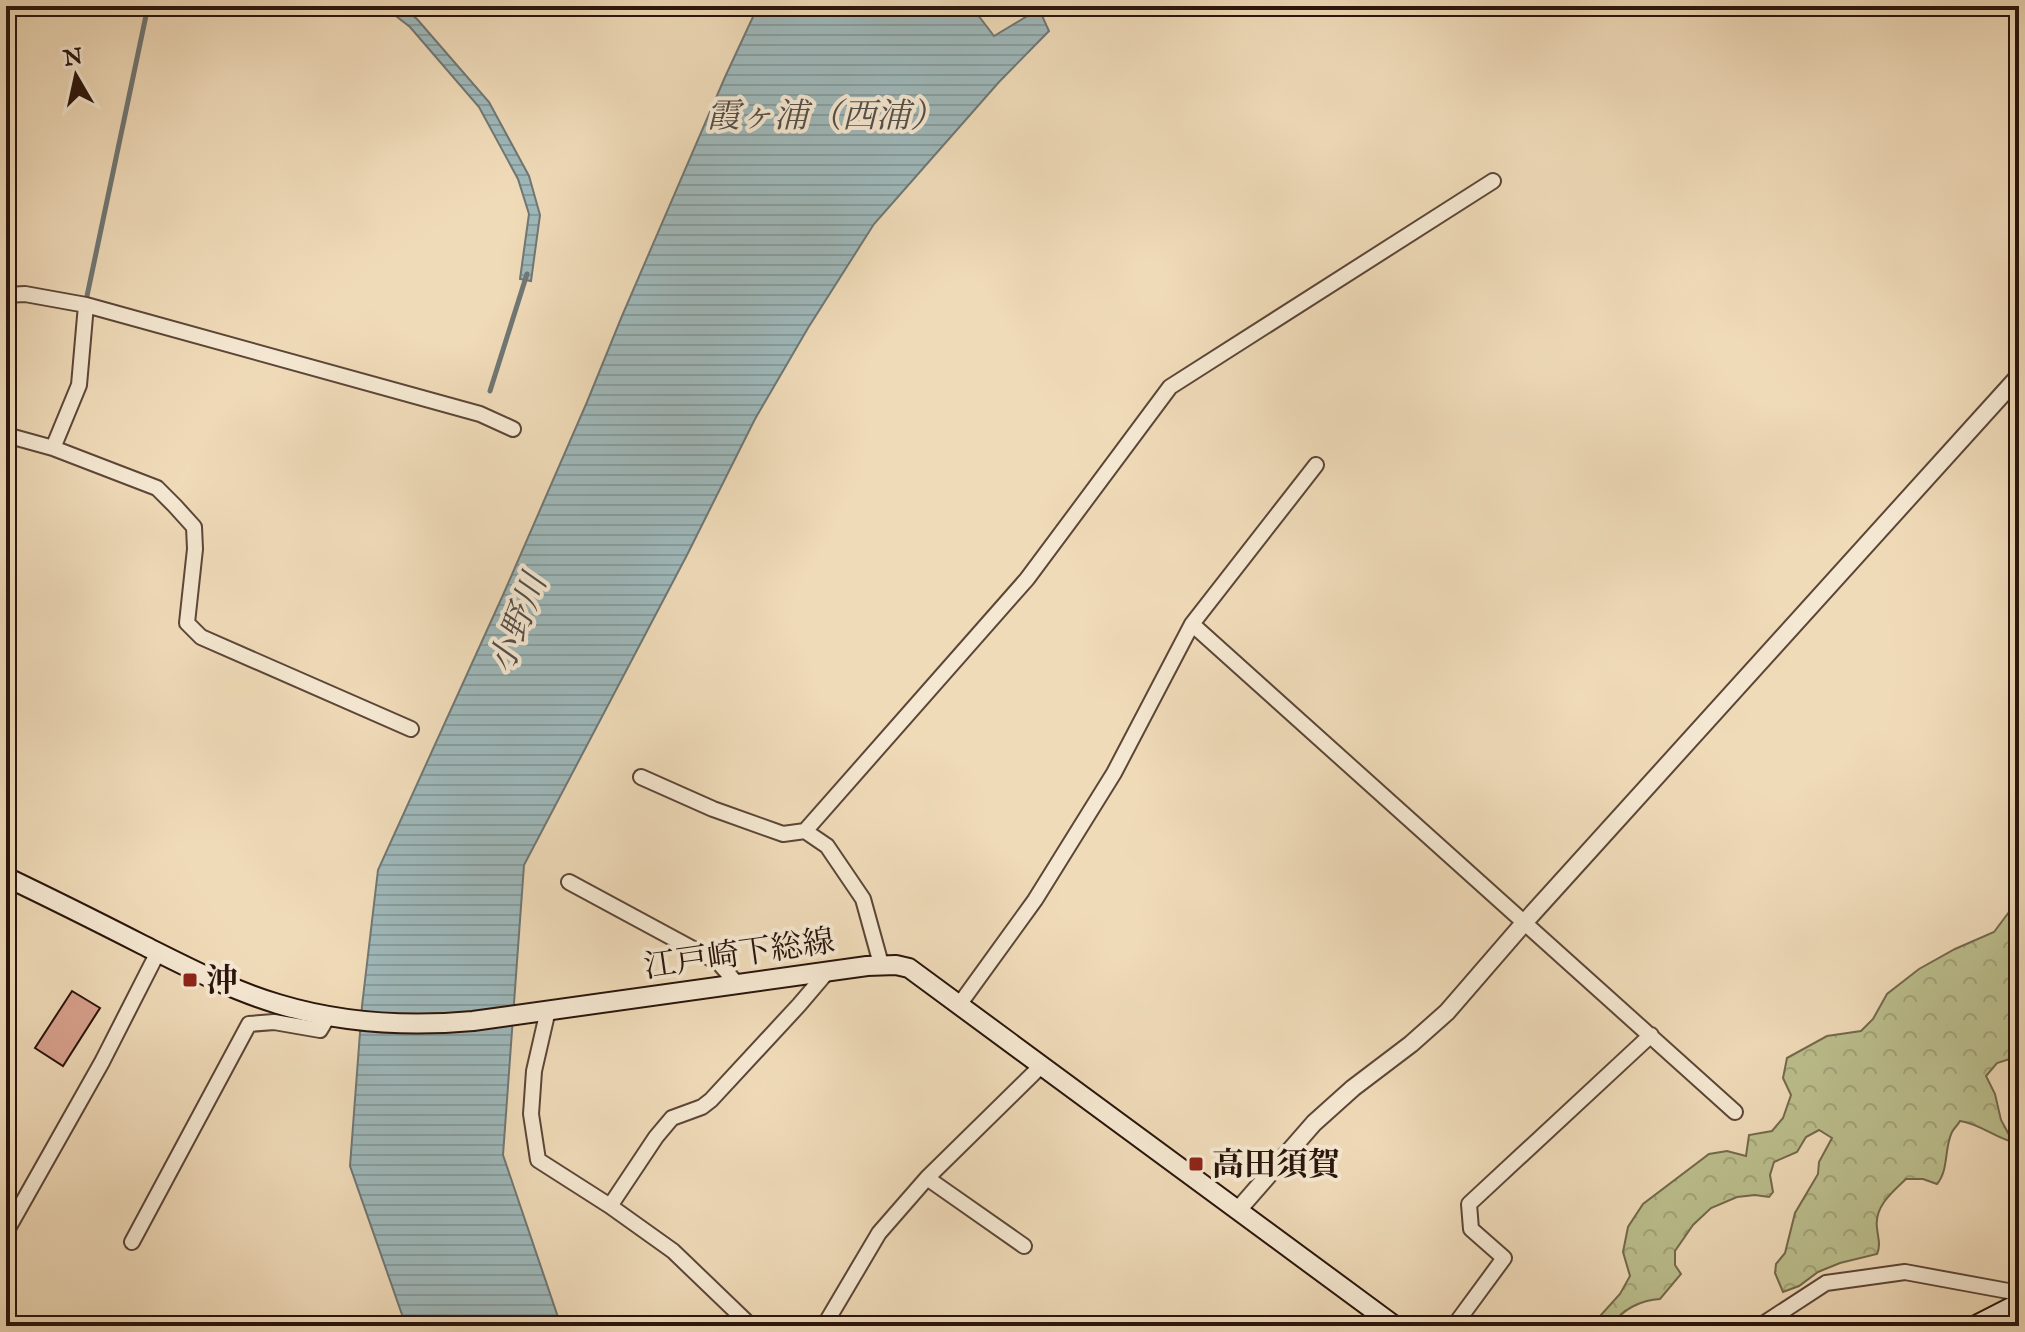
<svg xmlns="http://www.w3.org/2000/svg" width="2025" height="1332" viewBox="0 0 2025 1332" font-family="'IM FELL English','Noto Serif JP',serif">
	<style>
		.forest { fill: url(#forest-crowns); stroke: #736a4d; stroke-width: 2 }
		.water { fill: url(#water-rules); stroke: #707774; stroke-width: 2 }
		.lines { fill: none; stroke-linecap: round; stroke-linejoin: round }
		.stream { stroke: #707774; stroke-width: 5 }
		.building { fill: #d9a28f; stroke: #2a150c; stroke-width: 2 }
		.minor-casing { stroke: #5c4637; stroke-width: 18 }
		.tertiary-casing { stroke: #5c4637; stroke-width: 20 }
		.secondary-casing { stroke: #2a150c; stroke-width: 22 }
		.minor { stroke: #f5e8d2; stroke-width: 14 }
		.tertiary { stroke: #f5e8d2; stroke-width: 16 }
		.secondary { stroke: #f5e8d2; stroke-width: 18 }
		.poi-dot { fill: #8f2418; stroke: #f5e8d2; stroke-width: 3 }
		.labels { text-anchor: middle; stroke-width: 8; stroke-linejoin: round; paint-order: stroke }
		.street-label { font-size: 32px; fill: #2a150c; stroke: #f5e8d2 }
		.poi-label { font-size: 32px; font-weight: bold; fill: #2a150c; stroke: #f5e8d2; text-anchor: start }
		.water-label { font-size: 34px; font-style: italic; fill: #534e49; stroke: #f5e8d2 }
	</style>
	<defs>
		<pattern id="forest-crowns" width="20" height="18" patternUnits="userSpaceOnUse" patternTransform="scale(2)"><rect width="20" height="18" fill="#bcbf8e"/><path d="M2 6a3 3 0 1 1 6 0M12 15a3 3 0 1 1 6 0" fill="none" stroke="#a2a379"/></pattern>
		<pattern id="water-rules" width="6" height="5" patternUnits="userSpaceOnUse" patternTransform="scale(2)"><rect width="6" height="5" fill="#9eb8ba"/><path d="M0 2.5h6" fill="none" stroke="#889d9f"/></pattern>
	</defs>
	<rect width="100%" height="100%" fill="#f0dbb9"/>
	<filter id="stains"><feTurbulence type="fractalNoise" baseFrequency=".0025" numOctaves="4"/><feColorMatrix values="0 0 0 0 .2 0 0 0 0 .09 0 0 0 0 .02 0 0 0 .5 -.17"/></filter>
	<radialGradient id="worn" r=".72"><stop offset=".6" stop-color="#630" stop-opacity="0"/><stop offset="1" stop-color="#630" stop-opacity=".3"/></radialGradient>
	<path class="forest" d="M2019,909V1056L1997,1063L1986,1076L1995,1094L2001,1120L2013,1142C1994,1137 1980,1124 1960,1121C1958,1125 1954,1128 1952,1132C1944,1148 1949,1170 1937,1184L1923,1179H1906C1892,1192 1874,1207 1877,1228C1878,1238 1881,1245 1877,1254L1840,1263L1818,1272L1799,1286L1783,1292L1775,1273L1776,1264L1785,1253L1795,1213L1818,1174L1819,1162L1832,1138L1819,1130L1806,1137L1797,1152L1774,1162L1770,1175L1773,1192L1769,1197L1755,1195L1737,1197L1711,1208L1693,1225L1675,1251V1265L1681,1274L1660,1299C1642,1300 1621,1309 1612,1326H1591L1620,1294L1630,1276L1623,1252L1628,1227L1643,1204L1709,1154L1727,1151L1746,1156L1749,1135L1772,1131L1783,1118L1791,1095L1783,1078L1787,1058L1827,1036L1861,1031L1873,1019L1887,994L1919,969L1955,949L1994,932L2009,912Z"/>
	<path class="water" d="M383,6H401L417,19L489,102L529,176L540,215L531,281L520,279L529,214L518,179L479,107L410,27Z
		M758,6H971L994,36L1039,9L1049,31L999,82L874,224L808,328L755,419L687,555L524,865L503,1155L561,1326H406L350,1166L362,1006L378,870L503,595L587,402L622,316L725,77Z"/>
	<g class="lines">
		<path class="stream" d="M87,296L148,6
			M490,391L527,274"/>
	</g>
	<path class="building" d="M72,991L100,1008L63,1066L35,1048Z"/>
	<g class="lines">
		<g class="minor-casing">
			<path id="minor" d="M6,295L25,294L86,305L480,414L513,429
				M6,435L53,448L157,488L175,506L194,527L195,549L187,623L201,637L411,729
				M53,448L79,385L86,305
				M1192,624L1735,1112
				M641,777L713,809L783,834L805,831L827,846L863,899L881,964
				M805,831L1027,579L1170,387L1493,181
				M569,882L719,963L738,985
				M959,1005L1035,900L1114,773L1192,624L1316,465
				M548,1010L534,1071L531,1114L538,1160L610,1206L673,1251L751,1326
				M927,1178L1024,1246
				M610,1206L656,1137L672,1118L702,1107L711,1100L799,1005L828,971
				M6,1232L102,1062L158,952
				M132,1242L249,1024L274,1022L320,1030L329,1015
				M824,1326L879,1233L927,1178L1040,1067
				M1454,1326L1504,1258L1471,1229L1469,1204L1651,1035
				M1760,1326L1826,1283L1905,1272L2019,1293"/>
		</g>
		<g class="tertiary-casing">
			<path id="tertiary" d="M1238,1210L1314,1123L1353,1088L1411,1044L1447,1012L1524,923L2019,376"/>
		</g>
		<g class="secondary-casing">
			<path id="secondary" d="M6,877C52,899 98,922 143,945C187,967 231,990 278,1004C341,1023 408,1027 473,1021L867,966L896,965L909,968L1395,1326
				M1974,1326L2019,1303"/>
		</g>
		<use href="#minor" class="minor"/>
		<use href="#tertiary" class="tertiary"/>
		<use href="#secondary" class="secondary"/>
	</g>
	<g class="poi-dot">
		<rect x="182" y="972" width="16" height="16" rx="4"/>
		<rect x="1188" y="1156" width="16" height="16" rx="4"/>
	</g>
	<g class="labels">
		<g class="street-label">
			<text transform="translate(739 953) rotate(-8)" y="11">江戸崎下総線</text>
		</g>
		<g class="poi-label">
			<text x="206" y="991">沖</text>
			<text x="1212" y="1175">高田須賀</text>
		</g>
		<g class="water-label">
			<text x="825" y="127">霞ヶ浦（西浦）</text>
			<text transform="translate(517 623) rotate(-69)" y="12">小野川</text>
		</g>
	</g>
	<rect width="2025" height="1332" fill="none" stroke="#f0dbb9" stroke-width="32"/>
	<rect x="8" y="8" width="2009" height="1316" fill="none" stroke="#2a150c" stroke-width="4"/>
	<rect x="16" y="16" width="1993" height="1300" fill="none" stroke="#2a150c" stroke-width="2"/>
	<g transform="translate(76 76) rotate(351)" stroke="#f5e8d2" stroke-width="6" paint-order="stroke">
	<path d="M0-6L14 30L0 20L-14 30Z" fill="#2a150c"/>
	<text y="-12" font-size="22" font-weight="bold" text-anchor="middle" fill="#2a150c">N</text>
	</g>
	<rect width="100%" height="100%" filter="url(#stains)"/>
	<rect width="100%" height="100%" fill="url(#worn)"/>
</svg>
